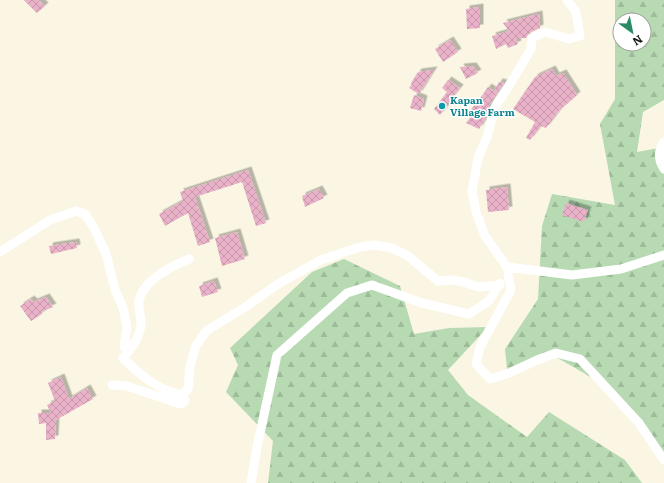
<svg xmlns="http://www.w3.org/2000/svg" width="664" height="483" viewBox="0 0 664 483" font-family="Literata,serif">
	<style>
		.forest { fill: url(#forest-firs); fill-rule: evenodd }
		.building { fill: url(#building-cross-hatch); filter: url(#shadow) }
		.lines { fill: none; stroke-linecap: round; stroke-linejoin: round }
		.minor { stroke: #fff; stroke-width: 9 }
		.culture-dot { fill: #0f9aa8; stroke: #fff; stroke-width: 1.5 }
		.labels { text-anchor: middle; stroke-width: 3; stroke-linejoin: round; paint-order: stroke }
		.culture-label { font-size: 10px; font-weight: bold; fill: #0d838f; stroke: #fff; text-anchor: start }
	</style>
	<defs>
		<pattern id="forest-firs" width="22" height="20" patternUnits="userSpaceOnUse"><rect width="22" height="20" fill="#b7dab3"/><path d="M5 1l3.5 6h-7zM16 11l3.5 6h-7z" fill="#9dba99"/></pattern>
		<pattern id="building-cross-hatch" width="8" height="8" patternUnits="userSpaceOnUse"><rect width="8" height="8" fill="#e9b2c9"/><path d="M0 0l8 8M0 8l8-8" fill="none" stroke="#c798ac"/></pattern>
		<filter id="shadow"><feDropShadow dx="3.5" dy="-3.5" stdDeviation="0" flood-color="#0004"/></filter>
	</defs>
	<rect width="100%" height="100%" fill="#faf6e3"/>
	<path class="forest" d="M615,0H664V100L643,112L637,152L664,147V458L596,380L554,356L526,368L507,369L505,349L538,299L542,226L552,194L615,205L600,124L615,99ZM620,20H644V44H620Z
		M344,259L400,286L414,334L449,328L488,327L448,370L468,395L527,437L549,412L625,460L642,483H268L273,441L226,392L238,365L230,348L312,272Z"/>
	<path class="building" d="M24,0H39L45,6L37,13Z
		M480,7V28L467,29L466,9Z
		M539,14L540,28L529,33L526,38H516L518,44L508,48L506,44L496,49L492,36L509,31L503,23Z
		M450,40L458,52L443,62L435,49Z
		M473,66L478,73L466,79L460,67Z
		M552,69L556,76L563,73L577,95L559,111L546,128L541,126L530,140L526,138L535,122L513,109L535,77Z
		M434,70L419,94L409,88L412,84L411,83L418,72Z
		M448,80L460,88L448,103L449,104L440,115L434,109L447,92L442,88Z
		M499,82L504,83L490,104L485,119L479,129L466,123L473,114L469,112L478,100H479L488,87L494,91Z
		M414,95L424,99L421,111L410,108Z
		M248,170L266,223L256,226L242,182L195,197L210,242L198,246L188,213L165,226L159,214L183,201L180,192Z
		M507,187L509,210L488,212L486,190Z
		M319,189L324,198L305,207L302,196Z
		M566,203L588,210L584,222L562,215Z
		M237,232L245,259L222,266L215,238Z
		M76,242L77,248L51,254L49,246Z
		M214,281L218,292L202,297L199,286Z
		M46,297L53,307L41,312L42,314L31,321L20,306L31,299L34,302Z
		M61,377L69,399L87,388L93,399L56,420L55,439L46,440V423L39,424L38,413H51L47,405L55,401L48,383Z"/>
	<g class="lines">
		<path class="minor" d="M567,0L576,12L580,36L569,39L545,32L532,38L531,49L509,86L495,107L487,137L478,158L472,191L476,212L485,236L507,267L511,290L480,347L476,364L490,379L509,373L537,360L556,353L580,359L639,423L664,460
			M664,142C658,151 658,160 664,169
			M0,252L50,220L76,211L85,214L94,228L106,254L115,289L123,308L127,327L124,347L128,352
			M189,259C172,266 143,280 139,301C138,309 141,316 141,323C141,336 131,349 123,358C140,375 157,389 181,395L188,389L190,366L196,346L206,331L247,306L278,284L321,260L360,247L374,245L392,248L408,256L438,281L452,280L464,282L478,287L500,285
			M507,267L572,275L621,269L664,255
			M112,385L127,386L180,404L183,403L185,400L181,395
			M251,483L257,447L277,355L347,293L372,285L422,303L469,314L489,301L500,283"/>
	</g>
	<circle class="culture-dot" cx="442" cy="106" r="4"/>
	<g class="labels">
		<g class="culture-label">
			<text x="450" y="104">Kapan<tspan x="450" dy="12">Village Farm</tspan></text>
		</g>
	</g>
	<g transform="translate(632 32) rotate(147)"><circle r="19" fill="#ffffff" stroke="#a3a3a0"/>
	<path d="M0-3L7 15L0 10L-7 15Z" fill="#2a8a63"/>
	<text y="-6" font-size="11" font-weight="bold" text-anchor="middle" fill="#191811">N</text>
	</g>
</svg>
